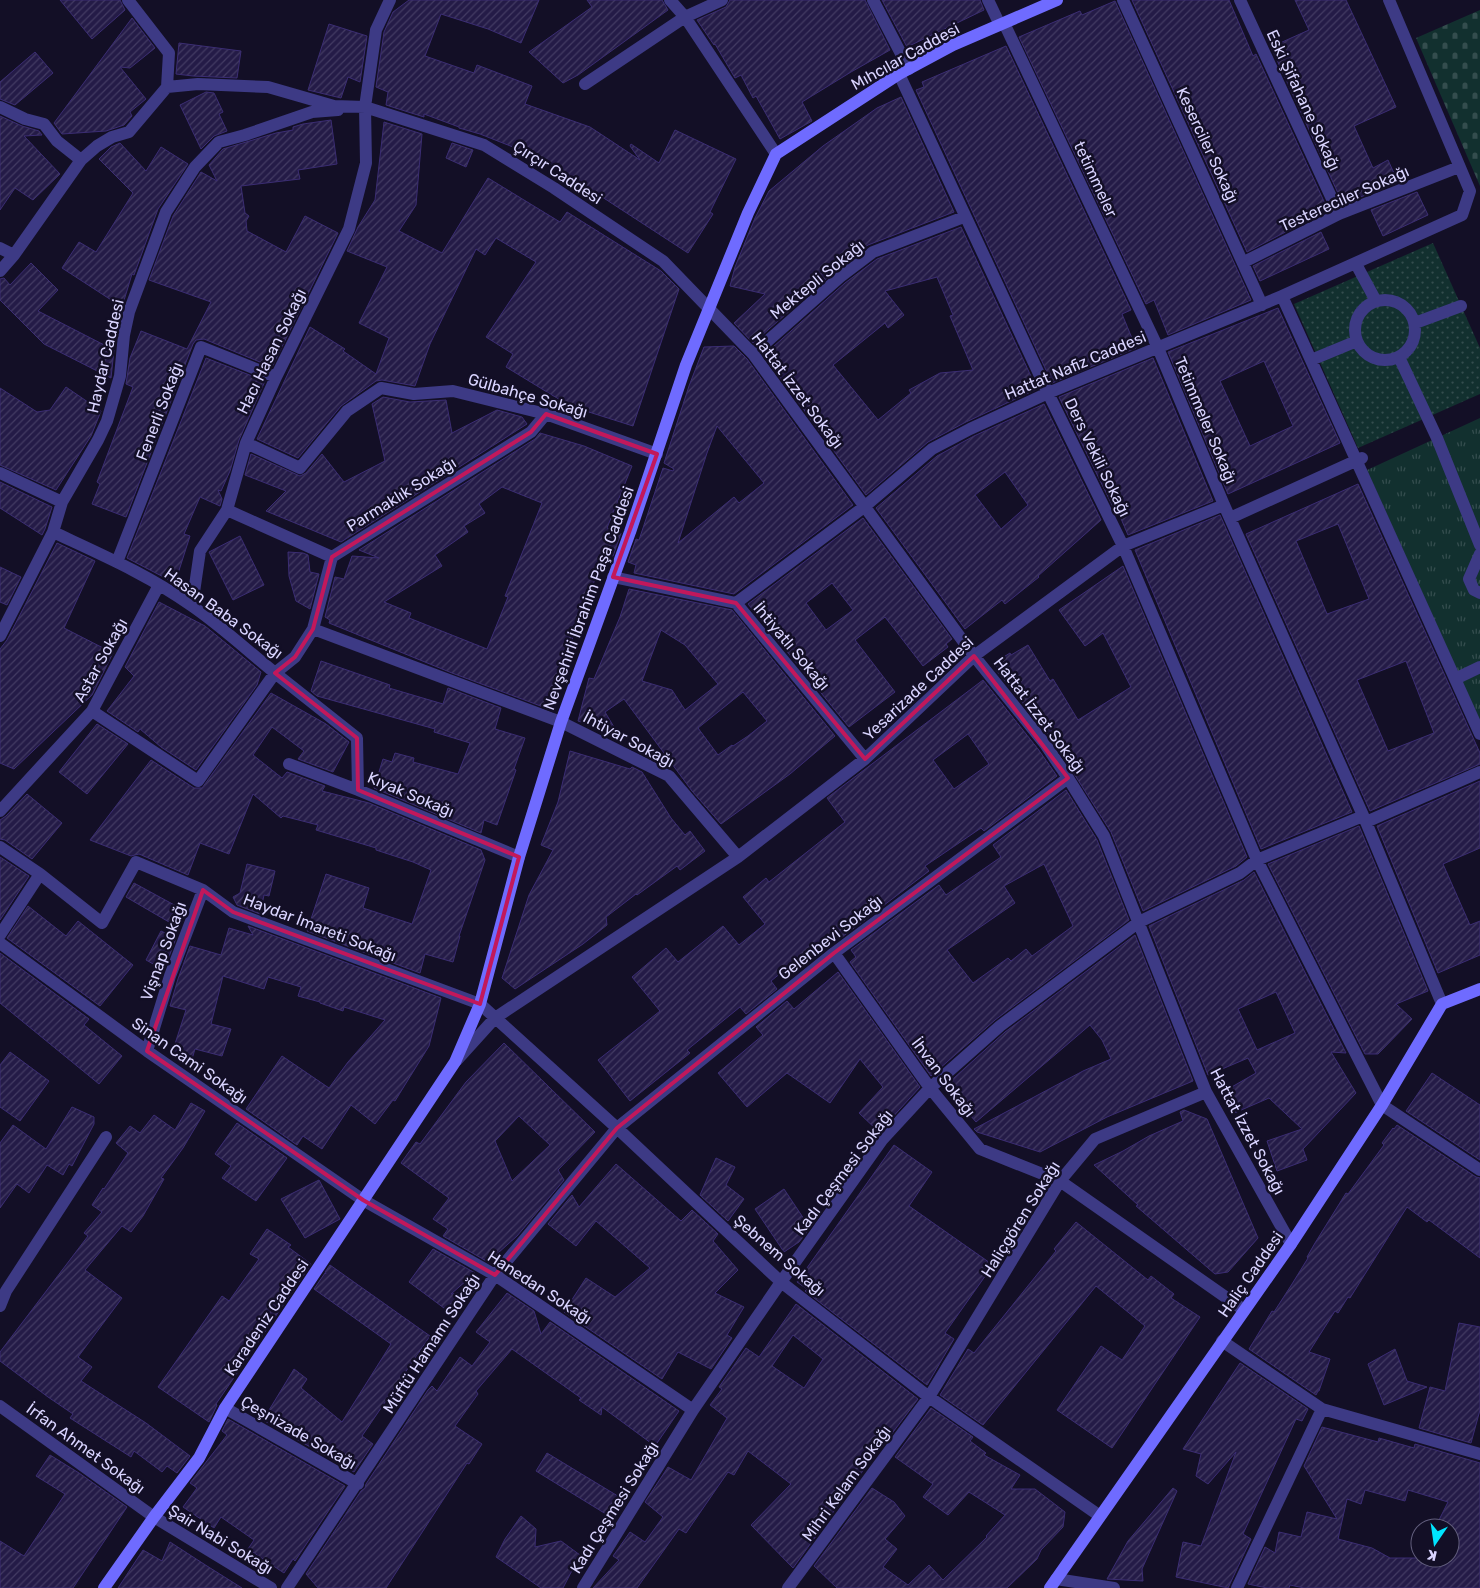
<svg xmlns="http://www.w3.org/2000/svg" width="1480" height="1588" viewBox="0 0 1480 1588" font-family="Rubik,sans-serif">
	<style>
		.grass { fill: url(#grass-dots) }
		.cemetery { fill: url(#cemetery-stones) }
		.park { fill: url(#park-tufts) }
		.building { fill: url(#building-hatch); stroke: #3b2d73; fill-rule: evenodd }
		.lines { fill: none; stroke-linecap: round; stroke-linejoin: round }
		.street { stroke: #3d3a85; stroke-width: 12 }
		.secondary { stroke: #6f6bff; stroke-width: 12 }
		.marked { fill: none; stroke: #c2185b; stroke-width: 4; stroke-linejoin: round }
		.labels { text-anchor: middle; stroke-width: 5; stroke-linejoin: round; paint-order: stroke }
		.street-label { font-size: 16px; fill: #d9d4ff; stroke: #130f26 }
	</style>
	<defs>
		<pattern id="grass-dots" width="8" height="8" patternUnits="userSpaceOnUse" patternTransform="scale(1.25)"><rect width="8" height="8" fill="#12302f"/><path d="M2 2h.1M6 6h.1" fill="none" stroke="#344d4e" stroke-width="1.8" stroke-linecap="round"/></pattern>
		<pattern id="cemetery-stones" width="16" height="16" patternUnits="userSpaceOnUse" patternTransform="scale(1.25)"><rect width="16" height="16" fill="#12302f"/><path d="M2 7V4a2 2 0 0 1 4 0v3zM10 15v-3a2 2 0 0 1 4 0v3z" fill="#344d4e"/></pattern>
		<pattern id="park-tufts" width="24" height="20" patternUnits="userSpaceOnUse" patternTransform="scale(1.25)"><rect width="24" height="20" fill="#12302f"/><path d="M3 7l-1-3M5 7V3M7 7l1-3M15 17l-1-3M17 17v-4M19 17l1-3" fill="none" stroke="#344d4e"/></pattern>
		<pattern id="building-hatch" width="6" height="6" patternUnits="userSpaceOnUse" patternTransform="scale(1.25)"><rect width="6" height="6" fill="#241b47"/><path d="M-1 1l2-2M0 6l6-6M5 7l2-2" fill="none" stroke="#433b63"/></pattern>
	</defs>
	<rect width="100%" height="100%" fill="#130f26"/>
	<path class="grass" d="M1433,243L1480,348V394L1358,448L1294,304Z"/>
	<path class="cemetery" d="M1480,10V186L1416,38Z"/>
	<path class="park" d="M1480,418V721L1367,470Z"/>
	<path class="building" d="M60,0H120L125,10L92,39Z
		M409,0H539L521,43L488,29L441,14L425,56L474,73L477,65L532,86L525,104L590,127L640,160L630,146L631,144L659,163L675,130L736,159L710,212L713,214L688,253L553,165L517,153L518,149L480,134L459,128V127L424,114V117L386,105L388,92L376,87L384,32L393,12Z
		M587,0H662L668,10L578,75L563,83L529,52L592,7Z
		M730,0H865L890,50L851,72L802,102L812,121L780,139L756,96L753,98L741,75L735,78L715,44L714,45L697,20L726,7Z
		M882,0H980L984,10L907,47Z
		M1132,0H1229L1253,56L1256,54L1328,210L1247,252Z
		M1295,0H1346L1396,107L1354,126L1373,168L1388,160L1398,182L1343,204L1271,47L1309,30Z
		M1115,1L1251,300L1168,335L1154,300L1146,304L1019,37L1080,11L1082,15Z
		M132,18L155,48L130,68L120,67L146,99L130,112L132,116L124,125L106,131L62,134L54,123Z
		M329,24L367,36L360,82L348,77L341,98L308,90Z
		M179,43L241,51L237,78L193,76L176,74Z
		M1006,46L1131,310L1122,314L1136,348L1052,383L916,90L924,87L922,82Z
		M35,52L53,73L15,105L0,99V82Z
		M206,92L214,93L223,112L219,114L227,131L214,136L201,149L180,105Z
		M901,97L954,212L868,245L835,271L753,343L734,323L765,294L730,286L735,267L755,218L769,191L823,146L877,108Z
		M0,116L22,126L39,131L42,135L24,136L60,174L33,200L15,188L0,210Z
		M331,120L337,164L298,170L300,179L241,186L245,213L249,216L246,221L247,231L286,252L305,216L338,233L272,367L204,339L196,340L193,344L126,517L92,504L100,484L97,482L133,387L126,384L130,358L141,331L187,349L211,302L149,280L173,216L201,172L217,181L209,165L223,149L276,133L293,130V127L303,124Z
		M384,122L422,134L416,205L399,231L442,253L488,178L560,222L567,212L661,271L679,289L633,426L570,406L506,367L513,354L486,337L536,262L496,238L485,255L476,249L430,344L415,386L382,380L376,381L341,406L298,458L257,439L310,327L345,349L343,351L376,374L389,338L359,323L387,267L347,251L358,227L375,200Z
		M120,143L146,171L161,147L188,164L158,209L134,275L132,274L122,307L62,268L79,242L96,252L133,193L99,159L111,147Z
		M452,143L473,150L466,167L446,158Z
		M1417,192L1428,215L1383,236L1371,210Z
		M961,227L1037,389L966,422L928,442L866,495L764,355L845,283L877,259ZM937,277L953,315L950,316L973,370L940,373L909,390L911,393L878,420L833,365L885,323L888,328L904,315L885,291Z
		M1321,232L1329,249L1260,281L1253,266Z
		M31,263L58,290L38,311L114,350L111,378L44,344L0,300V279L4,278L10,285Z
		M1278,308L1340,443L1228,494L1168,352ZM1264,361L1293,426L1250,446L1220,381Z
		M734,346L747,359L853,505L734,594L634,573L636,565L628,562L636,539L639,540L663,468L673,471L674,469L664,463L689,386L704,347ZM717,426L764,483L739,503L734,497L678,543L707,453Z
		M206,358L265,381L239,440L230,471L221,491L218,490L222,499L220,506L200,497L184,534L190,536L175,583L127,558Z
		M1153,358L1213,501L1128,535L1116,507L1114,509L1059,397Z
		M66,387L101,411L91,436L56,490L0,465V388L37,412L50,410Z
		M383,397L410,402L446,400L452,433L497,410L522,417L527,424L341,542L266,511L286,491L245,475L251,454L300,476L306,473L322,454L344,482L385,461L372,404Z
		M1044,404L1101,520L1038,576L1039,577L1005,604L1002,600L965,629L876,508L937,456L974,436ZM1005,472L1028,505L1001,529L975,495Z
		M540,433L584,446L632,466L607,528L621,533L613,556L605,553L546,708L452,673L329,623L330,620L325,617L335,577L344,579L352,556L379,558L359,550L535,439ZM502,487L542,503L505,596L508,597L487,649L409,618L411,613L384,602L442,566L435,555L468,532L464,526L485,513L479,504Z
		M0,482L52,507L45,529L42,535L0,508Z
		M1358,484L1480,753V764L1370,811L1246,534ZM1338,524L1369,599L1327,614L1296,541ZM1406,661L1434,733L1388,751L1357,680Z
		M1220,515L1352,812L1261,849L1135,550Z
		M863,518L952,639L946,644L948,647L923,666L885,617L855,640L895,692L849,727L748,604ZM832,583L853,610L826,630L806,603Z
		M240,536L264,585L233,600L209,552Z
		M57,543L95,561L64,628L113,653L92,695L14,769L0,763V649L7,640Z
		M288,552L303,553L308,555L310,572L319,574L310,609L296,601L289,576Z
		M1123,566L1247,857L1236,866L1143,911L1111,832L1052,739L996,670L998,669L994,663L1010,653L1011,655L1028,645L1050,681L1053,679L1078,720L1131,687L1103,633L1085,646L1059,610Z
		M0,567L21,577L7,605L0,602Z
		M629,589L732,610L835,736L790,774L721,824L692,791L624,699L605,712L617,732L578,721L589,678L594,679L620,617ZM661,630L685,645L718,684L685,710L672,690L642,681ZM743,692L767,721L748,736L733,746L732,745L718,755L698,728Z
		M159,602L205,626L261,672L257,685L196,770L161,747L140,729L138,732L107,711L134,676L125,667Z
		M321,661L390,685L389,688L443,704L448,688L501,708L495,729L525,738L514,769L516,770L497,825L484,820L481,833L374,788L383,759L392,762L395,753L414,758L413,762L458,774L470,743L434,732L435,729L317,696L311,691Z
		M983,680L1038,749L1057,776L984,831L981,828L925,866L929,871L842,937L836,928L771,981L777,989L746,1014L740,1007L687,1050L690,1053L630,1101L598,1060L660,1011L632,977L666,948L678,962L723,926L739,945L765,924L743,897L766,878L769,882L845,822L827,798ZM968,734L989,764L954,789L933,760Z
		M271,693L326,724L349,742L333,772L298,759L304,751L272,727L253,755L282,778L287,772L325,786L322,791L369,803L481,850L485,860L459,936H460L453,962L425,954L420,973L307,931L326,874L369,888L363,908L412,924L431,870L413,862L376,850V848L316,830L318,825L283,816L281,818L253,794L229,854L200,843L188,875L139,854L131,856L90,840L151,760L194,788H202Z
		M97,724L128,744L87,794L59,772Z
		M570,751L630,769L632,767L642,772L671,818L685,835L690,831L705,851L680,870L677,866L637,895L636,894L606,917L607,925L583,944L515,989L502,978L529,895L553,850L541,845L558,802Z
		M1480,781V848L1443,864L1470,925L1480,921V955L1438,973L1377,826Z
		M1066,790L1097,840L1129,920L995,1020L931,1076L850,962L856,957L851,950L939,885L946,895L1001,857L993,845ZM1044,864L1073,926L1032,956L1026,949L1011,961L1008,958L973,983L947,950L1015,903L1004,886Z
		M27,794L62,823L32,859L5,840L0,839V820L6,816Z
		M1359,826L1428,991L1396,1004L1412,1019L1378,1054H1365L1268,864Z
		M0,857L29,876L0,920Z
		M247,864L275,871L269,896L264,895L260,914L237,905L233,897L240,893Z
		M1254,872L1346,1053L1331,1052L1356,1093L1303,1149L1307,1160L1277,1171L1267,1141L1302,1129L1269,1098L1232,1114L1223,1092L1256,1073L1248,1058L1208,1075L1149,926L1244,880ZM1276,992L1295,1033L1257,1050L1238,1009Z
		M134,883L178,907L169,922L126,897Z
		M28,906L66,936L78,921L133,965L100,1006L7,938Z
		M248,926L441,998L429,1046L395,1101L393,1100L375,1124L351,1105L322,1149L303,1136L297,1145L246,1109L282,1056L329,1088L348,1062L385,1020L344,1007L343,1011L320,1003V1002L298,996L301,987L268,977L264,989L223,976L211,1024L231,1029L222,1056L195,1049L192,1059L172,1053L186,1010L170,1006L178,979L190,946L221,955L229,928L253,935Z
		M161,931L176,938L164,970L146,960Z
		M1135,935L1193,1081L1107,1117L1040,1152L977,1132L974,1129L1083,1071L1111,1059L1102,1040L1090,1025L976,1122L945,1086L1005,1032Z
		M0,953L89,1019L84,1025L122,1056L99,1084L0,1003Z
		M838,972L920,1087L879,1132L859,1113L883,1087L860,1059L830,1103L787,1073L747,1107L718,1073L763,1035L756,1027L787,1001L794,1009Z
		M504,1043L595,1132L558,1170L564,1180L517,1236L488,1262L443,1236L448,1229L433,1219L449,1198L401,1163L416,1142L420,1144L466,1082ZM519,1116L550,1145L512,1181L495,1141Z
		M10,1052L49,1081L20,1121L0,1107V1065Z
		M1432,1073L1480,1105V1160L1406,1111Z
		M191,1103L205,1111L183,1148L161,1178L164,1179L143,1216L131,1232L122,1226L85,1270L122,1298L78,1357L92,1367L81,1381L146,1423L190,1456L177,1473L167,1466L162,1472L134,1451L131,1457L70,1418L73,1414L48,1397L0,1361V1352L88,1236L84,1233L102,1212L92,1205L103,1188L104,1189L128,1153L116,1143L130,1126L140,1133L154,1115L175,1130Z
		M72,1107L94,1117V1124L72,1166L69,1164L63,1175L47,1165L29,1193L17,1184L0,1208V1143L13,1125L46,1149Z
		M1184,1110L1207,1119L1258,1238L1228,1272L1215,1274L1136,1206L1138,1205L1094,1165L1123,1151L1149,1136L1183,1121L1180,1112Z
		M237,1123L287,1158L256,1201L222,1178L231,1166L215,1154Z
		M1397,1125L1476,1177L1480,1178V1258L1429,1220L1427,1222L1407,1207L1350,1298L1348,1297L1338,1313L1335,1311L1309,1352L1330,1359L1319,1391H1318L1316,1395L1249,1349L1272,1311L1274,1312L1292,1284L1308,1258L1307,1257L1315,1243L1346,1193L1348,1194L1384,1145L1382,1143L1393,1128L1394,1129Z
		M894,1145L932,1172L909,1206L993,1265L945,1333L954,1339L927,1385L805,1291L807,1289L797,1282Z
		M716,1158L735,1167L726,1185L744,1199L728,1221L700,1195Z
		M616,1164L681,1221L692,1210L718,1234L713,1241L738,1270L715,1293L744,1307L727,1335L732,1338L711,1369L678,1352L662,1379L564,1312L586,1278L615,1297L650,1268L596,1221L576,1246L548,1224L572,1195L579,1207Z
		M319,1180L340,1219L305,1238L281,1199Z
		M784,1189L810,1228L799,1242L784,1252L755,1209Z
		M1076,1222L1148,1280L1151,1276L1174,1294L1171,1298L1200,1317L1112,1448L1057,1410L1101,1346L1122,1360L1145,1326L1096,1286L983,1425L940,1395L968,1349L974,1353L1056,1251L1054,1249Z
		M267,1229L291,1245L288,1247L311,1264L216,1404L217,1405L209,1422L158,1387L222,1296L229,1301L259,1259L250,1254Z
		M433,1249L475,1273L451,1294L475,1291L452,1314L409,1282Z
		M330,1265L430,1336L362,1436L373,1444L354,1472L263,1420L294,1369L307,1379L301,1388L342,1422L391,1344L314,1289L325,1273L326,1274L325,1272Z
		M507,1293L534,1311L541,1334L550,1322L679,1411L655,1446L602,1407L601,1415L579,1400L581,1398L512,1349L476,1391L478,1394L455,1426L482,1444L469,1464L467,1463L386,1588H318L306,1574L361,1491L365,1488L366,1484L428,1390L432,1386L437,1391L460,1357L472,1366L490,1342L476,1332Z
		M796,1304L918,1399L881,1448L880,1447L793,1568L751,1525L791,1484L748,1451L734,1475L728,1472L686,1533L679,1529L637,1588H593L619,1560L613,1556L630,1532L645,1542L663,1517L645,1502L668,1467L691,1480L727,1418L710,1405L722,1389L719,1387L746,1348L759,1357ZM793,1335L823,1359L804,1388L772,1366Z
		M1459,1323L1480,1327V1410L1471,1443L1419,1428L1430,1387L1445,1391Z
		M1395,1349L1407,1381L1427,1387L1384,1405L1368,1364Z
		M1240,1363L1308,1409L1302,1421L1296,1419L1243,1534L1251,1539L1228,1588L1176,1577L1183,1542L1201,1546L1236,1452L1208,1484L1196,1476L1201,1454L1183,1449Z
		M931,1408L973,1437L970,1441L986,1453L984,1455L1020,1475L1011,1489H1035L1065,1512L1063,1527L1041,1550L1037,1559L1007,1588H837L814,1566L872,1488L894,1502L905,1516L885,1539L897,1549L883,1567L908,1585L929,1565L943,1580L987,1537L986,1536L1005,1515L969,1492L948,1515L923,1497L933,1484L895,1457Z
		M228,1419L345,1486L295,1561L293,1559L284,1573L248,1549L254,1540L221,1517L214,1528L183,1507L197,1488L190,1483L227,1435L222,1431Z
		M1322,1427L1378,1442L1379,1438L1414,1448L1415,1444L1480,1463V1588H1304L1290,1585L1289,1588H1267L1248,1584L1265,1547L1275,1553L1279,1532L1301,1537L1307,1512L1337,1519L1304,1466ZM1365,1490L1405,1501L1408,1490L1448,1502L1435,1528H1450V1558H1390L1372,1548L1338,1539L1347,1499L1361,1504Z
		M547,1453L626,1501L614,1519L536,1471Z
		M50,1455L79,1473L127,1507L73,1588H0V1541L24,1556L65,1494L36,1476Z
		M1173,1488L1177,1491L1142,1569L1143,1581L1107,1579L1128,1541Z
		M521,1516L536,1529L535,1547L561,1541L580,1555L563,1588H541L496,1557L505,1539Z
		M170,1542L207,1566L242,1588H118L143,1550L162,1561Z"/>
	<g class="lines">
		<path class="street" d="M128,0L169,53L167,87
			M670,0L685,17L776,154
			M873,0L909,69
			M988,0L1000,25
			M1123,0L1262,305
			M1240,0L1339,214
			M1004,23L1158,348L1224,505L1366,822L1442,1004
			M899,74L1048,393L1123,546L1257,860L1382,1105L1480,1170
			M585,84L685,17L722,0
			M0,107L25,119L44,124L57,141L81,160L97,146L112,137L129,132L167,87L198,84L268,87L334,106L365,107L484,145L554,188L663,261L753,354L974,656L1045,744L1068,778L1104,836L1206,1092L1291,1244
			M0,248L14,255L81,160
			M1244,262L1339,214L1459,167
			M1356,264L1376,301
			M0,271L14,255
			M1282,296L1480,734
			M1355 330a30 30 0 1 1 60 0a30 30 0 1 1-60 0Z
			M1415,323L1461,306
			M753,354L840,277L873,252L964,217
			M1399,357L1437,438L1480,545
			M1311,360L1357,341
			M246,443L300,468L347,411L381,388L414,394L453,391L546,414L657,454
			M0,473L62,502
			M227,510L332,557
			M1230,518L1362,458
			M53,532C100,554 149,575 192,606C221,626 248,651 275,673L295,657L313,629L332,557L531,432L546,414
			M1480,554L1469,579L1474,590L1480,593
			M117,562L201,347L276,377
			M613,577L736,603L865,759
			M736,603L864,507L932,449L970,429L1048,393L1282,296L1462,215L1470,191L1389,0
			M192,606L200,551L227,510L246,443L276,377L349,229L366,163L365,107L376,30L390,0
			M313,629L561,722L669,776L738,857
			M0,636L53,532L62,502L98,440L107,421L120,376L124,335L129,312L166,212L195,167L219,142L245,135L312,112L338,110
			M1455,679L1480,667
			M92,711L198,781L275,673L357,738L358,790
			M289,764L358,790L519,857
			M0,811L92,711L159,585
			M1366,822L1480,772
			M0,847L40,874L102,923L136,862L203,890L233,912L480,1004L617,1128L781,1282L929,1397L1100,1516
			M0,935L40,874
			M0,943L147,1051L363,1200L495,1275L693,1410
			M834,953L930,1088L980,1149L1060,1181L1244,1310
			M147,1051L170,976L203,890
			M457,1060L495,1018L738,857L865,759L974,656L1123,546L1224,505
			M0,1306L6,1291L106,1137
			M1222,1341L1322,1409L1480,1454
			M0,1406L154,1517L271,1588
			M225,1408L358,1484
			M1056,1579L1114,1588
			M287,1588L495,1275L617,1128L834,953L1068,778
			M583,1588L693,1410L781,1282L882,1140L930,1088L1000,1026L1139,922L1240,873L1257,860L1363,816
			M788,1588L929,1397L1060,1181L1095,1139L1206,1092
			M1237,1588L1322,1409"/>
		<path class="secondary" d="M104,1588L154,1517L199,1458L225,1408L455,1062L480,1004L519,857L561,722L630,532L686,365L748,213L776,154L899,74L953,45L1057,0
			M1050,1588L1291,1244L1382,1105L1442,1004L1480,989"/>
	</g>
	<path class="marked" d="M546,414L657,454L613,577L736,603L865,759L974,656L1068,778L834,953L617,1128L495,1275L363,1200L147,1051L203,890L233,912L480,1004L519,857L358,790L357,738L275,673L295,657L313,629L332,557L531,432Z"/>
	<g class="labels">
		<g class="street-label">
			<text transform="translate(905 56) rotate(-29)" y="6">Mıhcılar Caddesi</text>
			<text transform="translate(1304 100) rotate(65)" y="6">Eski Şifahane Sokağı</text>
			<text transform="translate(1208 145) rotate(65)" y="6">Keserciler Sokağı</text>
			<text transform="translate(558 172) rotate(33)" y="6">Çırçır Caddesi</text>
			<text transform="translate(1096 179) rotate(65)" y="6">tetimmeler</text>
			<text transform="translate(1344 198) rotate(-24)" y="6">Testereciler Sokağı</text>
			<text transform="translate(817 279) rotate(-39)" y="6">Mektepli Sokağı</text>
			<text transform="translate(271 351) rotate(-64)" y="6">Hacı Hasan Sokağı</text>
			<text transform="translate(105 356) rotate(-77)" y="6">Haydar Caddesi</text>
			<text transform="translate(1075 365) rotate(-23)" y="6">Hattat Nafiz Caddesi</text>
			<text transform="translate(798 390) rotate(53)" y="6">Hattat İzzet Sokağı</text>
			<text transform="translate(528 395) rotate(16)" y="6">Gülbahçe Sokağı</text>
			<text transform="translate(159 411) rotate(-69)" y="6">Fenerli Sokağı</text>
			<text transform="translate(1206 420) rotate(67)" y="6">Tetimmeler Sokağı</text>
			<text transform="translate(1098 457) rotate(64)" y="6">Ders Vekili Sokağı</text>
			<text transform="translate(401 494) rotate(-32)" y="6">Parmaklık Sokağı</text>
			<text transform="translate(588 598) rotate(-70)" y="6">Nevşehirli İbrahim Paşa Caddesi</text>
			<text transform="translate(224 613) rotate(36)" y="6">Hasan Baba Sokağı</text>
			<text transform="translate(792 646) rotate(50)" y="6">İhtiyatlı Sokağı</text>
			<text transform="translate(100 660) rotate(-61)" y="6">Astar Sokağı</text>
			<text transform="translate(918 688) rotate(-43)" y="6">Yesarizade Caddesi</text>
			<text transform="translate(1040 715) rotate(53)" y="6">Hattat İzzet Sokağı</text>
			<text transform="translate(629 739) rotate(28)" y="6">İhtiyar Sokağı</text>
			<text transform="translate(411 794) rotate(23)" y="6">Kıyak Sokağı</text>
			<text transform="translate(320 927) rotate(21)" y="6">Haydar İmareti Sokağı</text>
			<text transform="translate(830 937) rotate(-38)" y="6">Gelenbevi Sokağı</text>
			<text transform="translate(163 951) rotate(-70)" y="6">Vişnap Sokağı</text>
			<text transform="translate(190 1060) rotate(35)" y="6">Sinan Cami Sokağı</text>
			<text transform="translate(944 1077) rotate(53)" y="6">İhvan Sokağı</text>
			<text transform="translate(1248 1131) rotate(62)" y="6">Hattat İzzet Sokağı</text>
			<text transform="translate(843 1172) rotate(-53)" y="6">Kadı Çeşmesi Sokağı</text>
			<text transform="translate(1020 1219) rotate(-58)" y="6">Haliçgören Sokağı</text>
			<text transform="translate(780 1255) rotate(41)" y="6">Şebnem Sokağı</text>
			<text transform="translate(1250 1274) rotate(-55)" y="6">Haliç Caddesi</text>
			<text transform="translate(540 1287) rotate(33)" y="6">Hanedan Sokağı</text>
			<text transform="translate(266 1317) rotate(-56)" y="6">Karadeniz Caddesi</text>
			<text transform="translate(431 1343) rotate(-57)" y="6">Müftü Hamamı Sokağı</text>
			<text transform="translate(299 1432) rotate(30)" y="6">Çeşnizade Sokağı</text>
			<text transform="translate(86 1448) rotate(36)" y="6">İrfan Ahmet Sokağı</text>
			<text transform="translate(846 1483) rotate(-54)" y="6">Mihri Kelam Sokağı</text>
			<text transform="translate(614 1507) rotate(-58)" y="6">Kadı Çeşmesi Sokağı</text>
			<text transform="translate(221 1539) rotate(31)" y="6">Şair Nabi Sokağı</text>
		</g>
	</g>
	<g transform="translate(1435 1543) rotate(193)"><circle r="24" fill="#130f26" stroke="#625e7d"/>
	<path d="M0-4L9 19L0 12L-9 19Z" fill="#00e5ff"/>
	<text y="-8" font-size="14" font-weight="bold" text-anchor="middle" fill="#d9d4ff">K</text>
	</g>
</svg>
